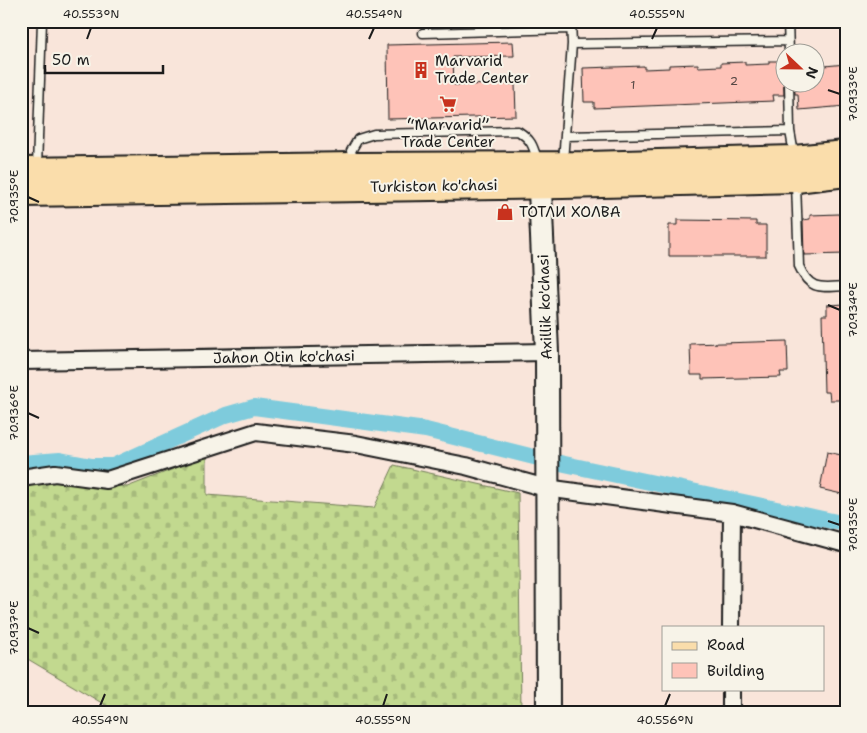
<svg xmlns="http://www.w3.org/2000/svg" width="867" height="733" viewBox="0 0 867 733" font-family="'Shantell Sans',sans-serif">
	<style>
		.cemetery { fill: url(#cemetery-stones); stroke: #6f7a56 }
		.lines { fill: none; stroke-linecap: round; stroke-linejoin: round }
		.canal { stroke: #7ecbdc; stroke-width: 16 }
		.building { fill: #fec3b8; stroke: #1c1c1c }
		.lane-casing { stroke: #1c1c1c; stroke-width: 11 }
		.street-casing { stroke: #1c1c1c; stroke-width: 20 }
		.secondary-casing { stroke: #1c1c1c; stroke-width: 26 }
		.primary-casing { stroke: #1c1c1c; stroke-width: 30 }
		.lane { stroke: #f7f3e8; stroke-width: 8 }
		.street { stroke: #f7f3e8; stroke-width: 16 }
		.secondary { stroke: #f7f3e8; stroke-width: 22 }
		.primary { stroke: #faddab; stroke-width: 26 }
		.ticks { fill: none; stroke: #1c1c1c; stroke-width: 2 }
		.labels { text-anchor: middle; stroke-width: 4; stroke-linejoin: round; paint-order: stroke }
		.number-label { font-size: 12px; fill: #544643 }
		.poi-label { font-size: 15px; fill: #1c1c1c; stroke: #f7f3e8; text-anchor: start }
		.street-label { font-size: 15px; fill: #1c1c1c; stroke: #f7f3e8 }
		.neatline { fill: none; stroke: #1c1c1c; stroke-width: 2 }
		.ticks-label { font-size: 12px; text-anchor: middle; fill: #1c1c1c }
	</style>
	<defs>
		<pattern id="cemetery-stones" width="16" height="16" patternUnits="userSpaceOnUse" patternTransform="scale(1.25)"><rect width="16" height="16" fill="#c2d98f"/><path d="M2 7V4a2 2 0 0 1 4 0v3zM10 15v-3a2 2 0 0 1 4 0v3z" fill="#a6ba7b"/></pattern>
	</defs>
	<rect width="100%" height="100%" fill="#f9e5da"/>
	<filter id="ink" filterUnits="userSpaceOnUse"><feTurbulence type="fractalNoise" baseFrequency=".02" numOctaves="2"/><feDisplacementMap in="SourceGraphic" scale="10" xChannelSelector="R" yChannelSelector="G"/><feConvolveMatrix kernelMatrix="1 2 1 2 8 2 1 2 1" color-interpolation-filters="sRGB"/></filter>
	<g filter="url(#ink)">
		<path class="cemetery" d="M207,456V495L374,508L394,465L518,493L521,712H117L21,655V487L62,479L127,487Z"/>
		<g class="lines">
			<path class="canal" d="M21,463L60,460L92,466H113L226,415L254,407L426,430L546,460L846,524"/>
		</g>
		<path class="building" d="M513,42L514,56L453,57L454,85L515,84L516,116L388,119L387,45Z
			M769,61H783L784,95H773L774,101L594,108V102H584L583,68L644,66V69L669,68V65L698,64V67L721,66V63L745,62V65L769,64Z
			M846,64V106L799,110L798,94H795V82H814V67Z
			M839,214L840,220H846V254L804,255L803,220L810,219V215Z
			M677,220L756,221V225H766V256H669V225H677Z
			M846,304V400H830L829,392H824L822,315H827V305Z
			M787,341L788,372H780L781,377L702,379V375H691L690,344Z
			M827,452L846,456V495L820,489Z"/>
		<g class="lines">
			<g class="lane-casing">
				<path id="lane" d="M788,21L789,52
					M423,33L571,29
					M572,44L788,41
					M789,82L790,131L794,154
					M566,136L790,131
					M563,161L572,44L571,21
					M354,162L351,151L358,139L374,134L518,131C532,140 533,146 538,162
					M37,167L42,21
					M796,184L799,266C810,292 822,287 846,286"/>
			</g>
			<g class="street-casing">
				<path id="street" d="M21,361L547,352
					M21,478L55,473L107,480L256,432L356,444L466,466L546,488L732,513L846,544
					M731,627L732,513
					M731,712V689"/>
			</g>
			<g class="secondary-casing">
				<path id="secondary" d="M539,167L547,352L548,712"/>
			</g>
			<g class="primary-casing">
				<path id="primary" d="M21,171L354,166L589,165L794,159L846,154
					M21,193L563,185L796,179L846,173"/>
			</g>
			<use href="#lane" class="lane"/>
			<use href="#street" class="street"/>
			<use href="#secondary" class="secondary"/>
			<use href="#primary" class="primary"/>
		</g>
	</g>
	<path class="ticks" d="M87,39L91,28M369,39L374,28M652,39L657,28M828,90L840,94M28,197L39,202M828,305L840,310M28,413L39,418M828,521L840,525M28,628L39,633M100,706L105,694M383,706L387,694M665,706L670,694"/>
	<defs>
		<g id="building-bare" transform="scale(1.35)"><path d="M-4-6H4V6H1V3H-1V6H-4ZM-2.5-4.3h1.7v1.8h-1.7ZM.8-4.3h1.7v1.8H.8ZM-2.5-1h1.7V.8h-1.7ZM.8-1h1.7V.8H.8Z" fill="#c8321e" stroke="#f7f3e8" stroke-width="2.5" paint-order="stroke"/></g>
		<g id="supermarket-bare" transform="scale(1.35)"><path d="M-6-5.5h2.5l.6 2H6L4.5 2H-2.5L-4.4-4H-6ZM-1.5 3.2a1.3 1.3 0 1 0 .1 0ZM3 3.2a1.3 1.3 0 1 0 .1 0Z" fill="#c8321e" stroke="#f7f3e8" stroke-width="2.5" paint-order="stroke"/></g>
		<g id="shop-bare" transform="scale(1.35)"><path d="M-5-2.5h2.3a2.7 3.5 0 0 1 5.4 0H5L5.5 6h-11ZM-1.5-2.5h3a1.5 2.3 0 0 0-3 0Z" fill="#c8321e" stroke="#f7f3e8" stroke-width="2.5" paint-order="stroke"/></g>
	</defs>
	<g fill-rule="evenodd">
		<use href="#building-bare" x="421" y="70"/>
		<use href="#supermarket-bare" x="448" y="104"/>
		<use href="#shop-bare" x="505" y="212"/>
	</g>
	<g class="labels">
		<g class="number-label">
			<text x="734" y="85">2</text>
			<text x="633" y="89">1</text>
		</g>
		<g class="poi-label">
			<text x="435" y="66">Marvarid<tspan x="435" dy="17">Trade Center</tspan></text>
			<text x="448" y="130" text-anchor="middle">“Marvarid”<tspan x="448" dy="17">Trade Center</tspan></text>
			<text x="519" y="217">ТОТЛИ ХОЛВА</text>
		</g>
		<g class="street-label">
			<text transform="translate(434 186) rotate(-1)" y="5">Turkiston ko'chasi</text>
			<text transform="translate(545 307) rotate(-92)" y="5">Axillik ko'chasi</text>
			<text transform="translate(284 357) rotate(-1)" y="5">Jahon Otin ko'chasi</text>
		</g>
	</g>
	<rect width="867" height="733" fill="none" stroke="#f7f3e8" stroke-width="55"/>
	<rect x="662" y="626" width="162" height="65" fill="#f7f3e8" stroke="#9f9d96"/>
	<rect x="672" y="642" width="25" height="8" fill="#faddab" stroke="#9f9d96"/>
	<text x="707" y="650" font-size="15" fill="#1c1c1c">Road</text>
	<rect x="672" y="663" width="25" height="15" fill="#fec3b8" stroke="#9f9d96"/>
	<text x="707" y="676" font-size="15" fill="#1c1c1c">Building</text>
	<g transform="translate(800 68) rotate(112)"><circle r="24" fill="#f7f3e8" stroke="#9f9d96"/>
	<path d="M0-4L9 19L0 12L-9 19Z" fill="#c8321e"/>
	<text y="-8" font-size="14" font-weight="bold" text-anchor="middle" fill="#1c1c1c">N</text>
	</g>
	<path d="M45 65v8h118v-8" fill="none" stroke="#1c1c1c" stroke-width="2.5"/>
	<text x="52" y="65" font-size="15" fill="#1c1c1c" stroke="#f7f3e8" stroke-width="4" paint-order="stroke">50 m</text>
	<rect x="28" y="28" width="812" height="678" class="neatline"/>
	<g class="ticks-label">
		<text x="91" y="18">40.553°N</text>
		<text x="374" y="18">40.554°N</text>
		<text x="657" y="18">40.555°N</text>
		<text transform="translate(853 94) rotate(-90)" y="4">70.933°E</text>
		<text transform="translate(14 197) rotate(-90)" y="4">70.935°E</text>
		<text transform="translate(853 310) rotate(-90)" y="4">70.934°E</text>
		<text transform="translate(14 413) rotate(-90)" y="4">70.936°E</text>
		<text transform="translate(853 525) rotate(-90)" y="4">70.935°E</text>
		<text transform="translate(14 628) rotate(-90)" y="4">70.937°E</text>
		<text x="100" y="724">40.554°N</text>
		<text x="383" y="724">40.555°N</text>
		<text x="665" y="724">40.556°N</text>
	</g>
</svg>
